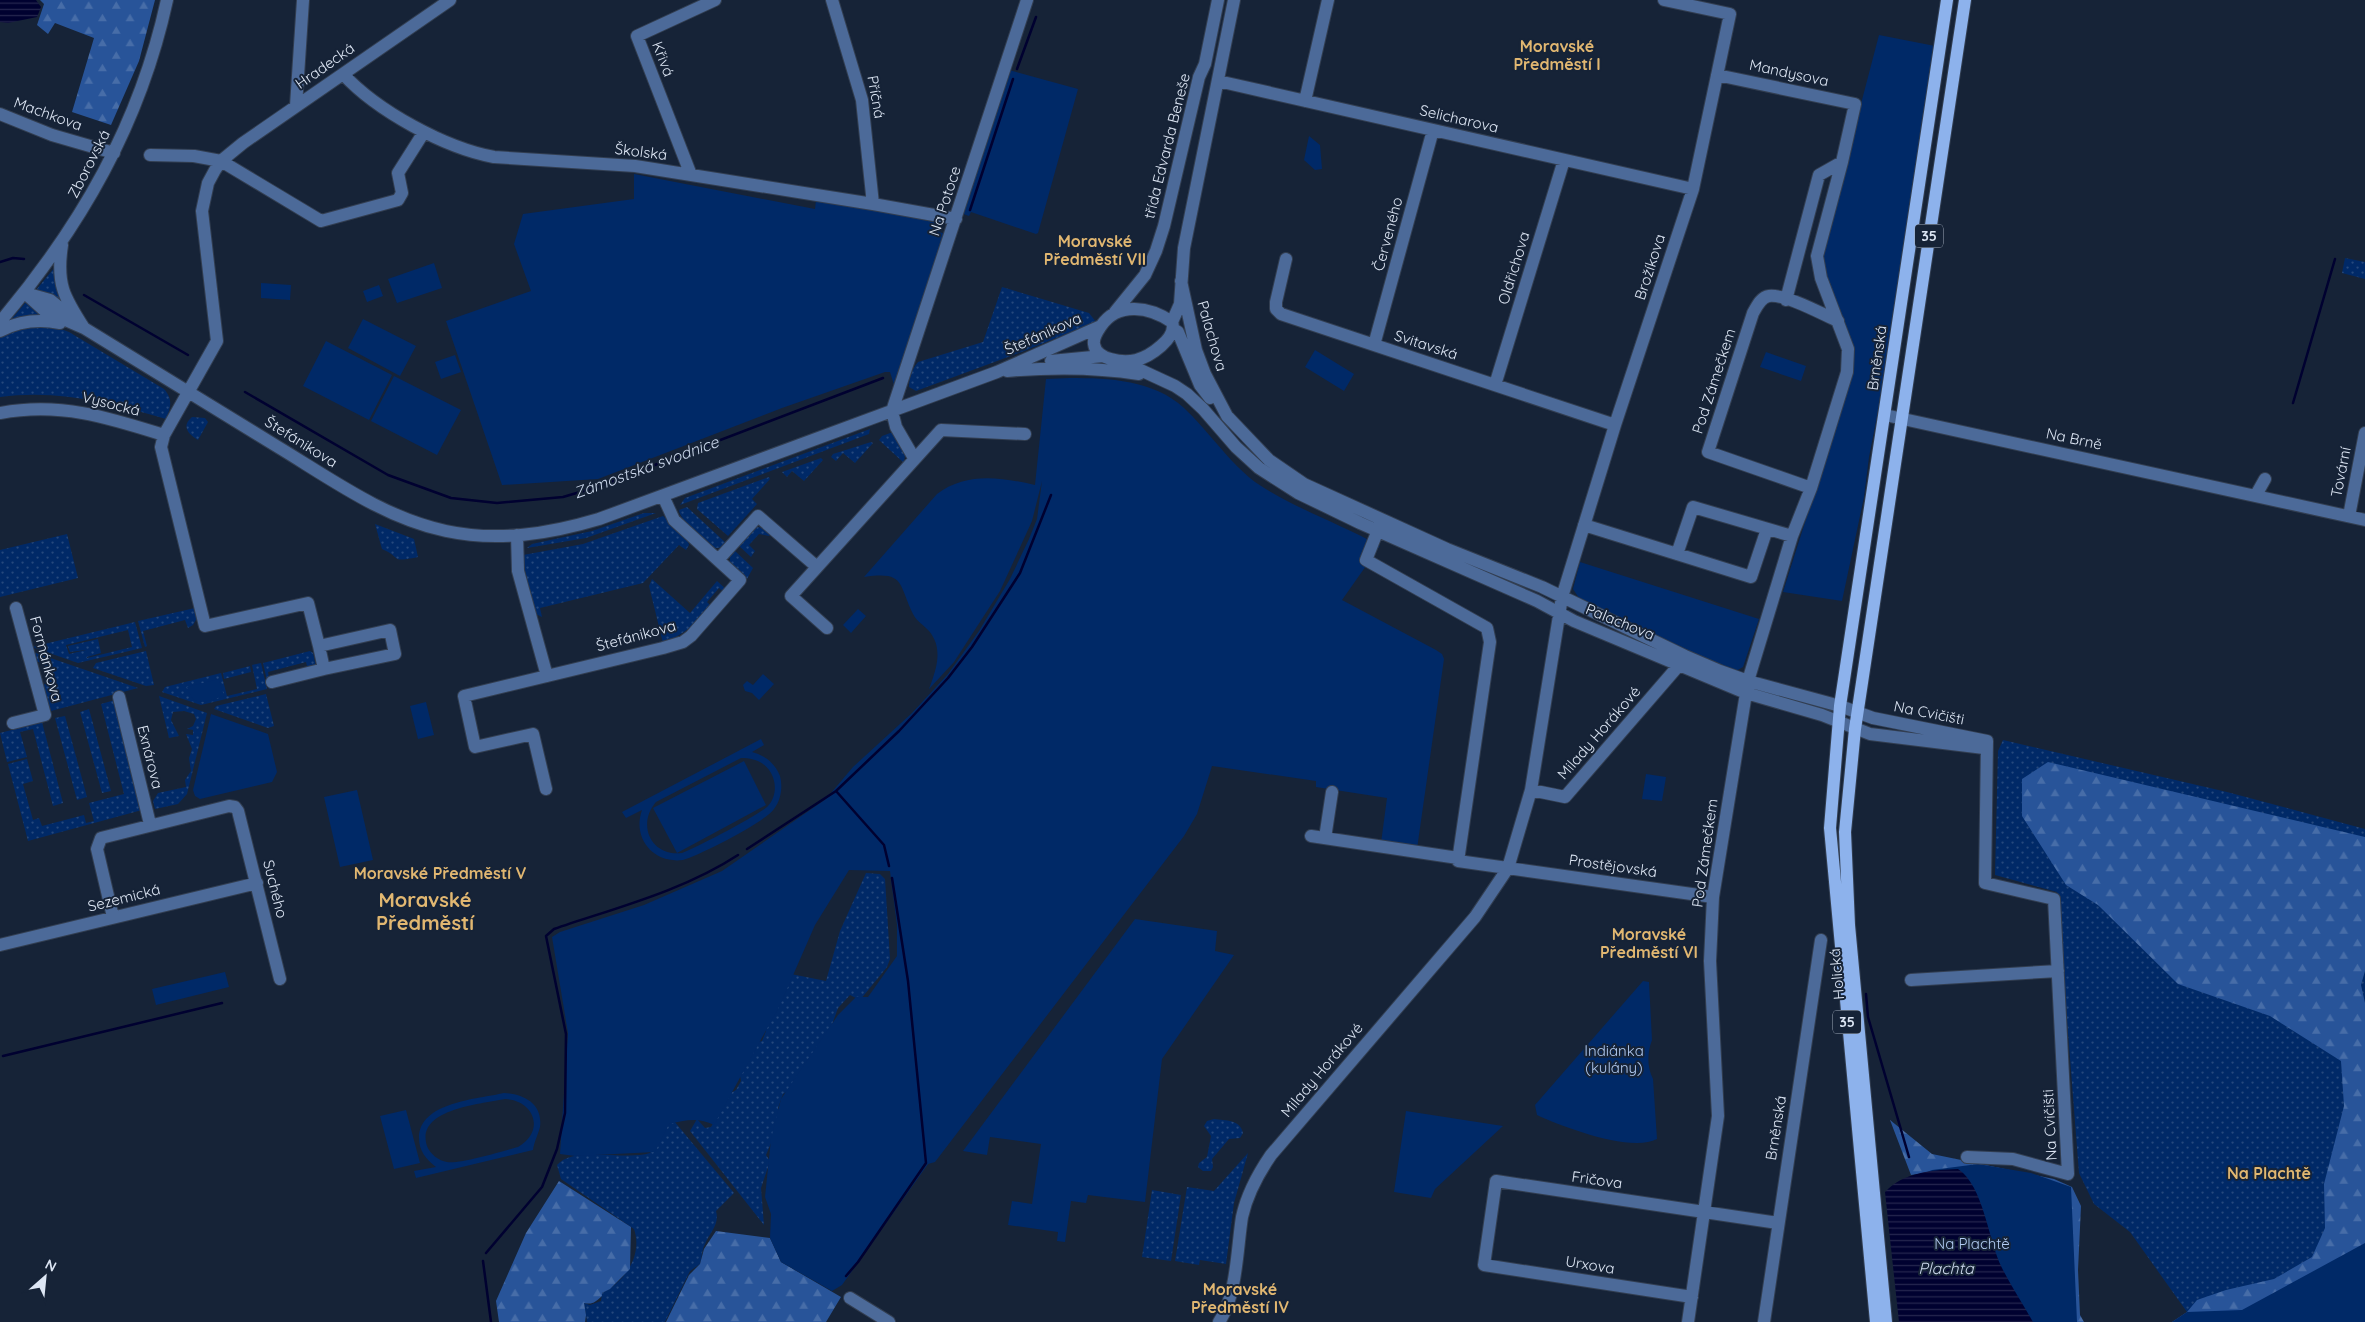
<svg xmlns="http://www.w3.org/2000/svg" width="2365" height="1322" viewBox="0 0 2365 1322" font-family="Quicksand,sans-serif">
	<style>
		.grass { fill: url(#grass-dots); fill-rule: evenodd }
		.forest { fill: url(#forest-firs) }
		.park { fill: #002967; fill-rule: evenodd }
		.water { fill: url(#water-rules) }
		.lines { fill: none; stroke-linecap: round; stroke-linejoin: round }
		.stream { stroke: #000130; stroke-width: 2.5 }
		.minor-casing { stroke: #323e51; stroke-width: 14 }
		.major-casing { stroke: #323e51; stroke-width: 14 }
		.minor { stroke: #4c6a99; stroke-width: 12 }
		.major { stroke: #8db2ec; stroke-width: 12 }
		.labels { text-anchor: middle; stroke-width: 4; stroke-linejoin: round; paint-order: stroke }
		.shield { fill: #162337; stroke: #a1acbb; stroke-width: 1 }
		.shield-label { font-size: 14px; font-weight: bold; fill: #dde6f4 }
		.street-label { font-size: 15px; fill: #dde6f4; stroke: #162337 }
		.park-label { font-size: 15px; fill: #b3ccf3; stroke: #162337 }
		.neighbourhood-label { font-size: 16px; font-weight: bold; fill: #e1b771; stroke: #162337 }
		.water-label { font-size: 16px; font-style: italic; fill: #cdd9ed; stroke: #162337 }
		.district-label { font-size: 20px; font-weight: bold; fill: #e1b771; stroke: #162337 }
	</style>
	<defs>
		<pattern id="grass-dots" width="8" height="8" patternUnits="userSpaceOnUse" patternTransform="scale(1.25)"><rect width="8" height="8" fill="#002967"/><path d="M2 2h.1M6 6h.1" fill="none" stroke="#25487d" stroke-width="1.8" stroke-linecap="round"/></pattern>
		<pattern id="forest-firs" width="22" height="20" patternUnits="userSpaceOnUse" patternTransform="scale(1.25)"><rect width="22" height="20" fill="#285499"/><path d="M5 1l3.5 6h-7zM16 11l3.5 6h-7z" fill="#476da8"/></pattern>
		<pattern id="water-rules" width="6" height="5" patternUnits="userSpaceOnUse" patternTransform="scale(1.25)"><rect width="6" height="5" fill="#000130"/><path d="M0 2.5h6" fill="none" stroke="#25264f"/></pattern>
	</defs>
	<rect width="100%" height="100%" fill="#162337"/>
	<path class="grass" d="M2345,258L2365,262V279L2342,273Z
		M55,267L56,284L63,303L36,290Z
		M1002,287L1089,313L1096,322L1024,351L916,391L909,387C909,377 912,369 918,362L983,342Z
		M26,302L47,317L10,321Z
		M29,326L61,329L69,332L164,389C173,399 171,407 166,419C111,403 58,389 0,397V336Z
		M192,417L205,418L208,422L198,440C188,434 181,426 192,417Z
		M870,429L869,434L680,505L685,498Z
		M893,432L905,455L904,463L879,440L882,436Z
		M871,442L873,443L855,463L843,453L836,461L831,457L833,454Z
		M821,458L823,460L804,481L792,471L787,477L782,472Z
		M769,477L770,479L752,499L757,504L728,536L697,509L698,503Z
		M687,507L727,544C724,546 721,548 716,548C707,548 679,519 679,510Z
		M644,513H656L586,538L527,548L532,544L592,531Z
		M663,516L687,537L689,545L686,550L679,545L643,583L540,608L542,617L536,614L522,559L523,555L583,544Z
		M375,524L414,539L418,557C389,563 403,558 382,549Z
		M756,527L764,528L772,533L769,536L759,534L749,545L755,551L751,557L738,545Z
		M67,534L78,578L0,597V550Z
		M734,550L753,568L747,579L730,562V556Z
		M652,579L690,613L717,581L727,590L725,593L719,588L707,602L712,607C697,622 684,635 663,643L649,586Z
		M195,608L197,618L193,625L188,628L185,620L143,631L147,646L145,647L138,621Z
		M135,622L142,648L78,663L32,647ZM128,630L132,647L87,658V657L101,653L98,639L68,646L70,652L86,650L69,654L66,645Z
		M30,651L138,688L51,711L44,708L39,688L49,681L44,663L32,661Z
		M146,651L154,685L146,686L93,668L96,663Z
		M310,651L313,653L316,667L308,670L306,662L268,672L271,688L269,689L263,663Z
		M261,663L267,689L201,705L162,692L165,687L221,673L227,696L257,689L252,665Z
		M250,666L251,672L224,679L223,673Z
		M266,694L274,726L268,728L214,709L216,706Z
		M159,696L207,713L187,794L178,804L155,809L153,801L158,793L186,787L185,780L191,771L189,758L192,749L186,734L193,735V730L187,729L193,726L196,719L194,714L184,711L173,712L171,720L179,736L169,738Z
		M115,700L142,810L28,841L8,764L27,759L33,781L23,784L33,820L39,818L42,826L84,815L86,823L94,821L89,803L124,794L101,704Z
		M89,709L111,791L102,793L80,712Z
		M65,716L87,797L77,800L55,718Z
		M42,722L63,803L53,806L33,729L20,732L27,757L7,762L0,733Z
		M2003,740L2227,792L2365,829V1243L2242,1310L2187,1312L2130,1232L2094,1204L2079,1173L2057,892L1995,875L1998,751Z
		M866,873L880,874L885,879L890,959L887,967L860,1000L850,995L838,1008L830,1030L797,1086L783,1094L778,1108L785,1124L774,1136L766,1155L770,1161L761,1188L764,1225L690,1131L697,1119L705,1128L711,1127L729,1094L736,1090L741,1081L739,1070L754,1043L762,1041L766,1031L764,1023L791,974L826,981L840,931Z
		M1214,1119C1226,1121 1240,1119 1243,1133L1240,1138L1229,1139L1212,1159L1213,1167L1211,1171H1203L1198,1167L1199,1163L1207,1157L1211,1136L1204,1126L1207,1121Z
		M674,1121L734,1193L716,1211C720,1225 709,1233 705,1244C702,1249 702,1257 700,1264L690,1271L665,1322H587L584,1303L590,1305L601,1301L602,1293C625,1282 643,1255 634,1229L561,1179L557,1165C573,1145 625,1161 650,1153L664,1126Z
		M1248,1153L1234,1203L1226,1264L1200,1260L1199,1265L1175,1261L1187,1187L1214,1191Z
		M1152,1190L1181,1195L1171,1261L1142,1257Z"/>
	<path class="forest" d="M40,0H155L139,61L111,125L72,112L94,38L55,23L48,34L37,25L44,4Z
		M2048,762L2365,837V971L2361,985L2365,1003V1322H2172L2187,1312L2197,1300L2226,1290L2274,1279L2312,1257L2325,1228L2324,1184L2344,1106L2341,1061L2270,1016L2178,984L2098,905L2066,885L2022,816V779Z
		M1890,1120L1932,1154L2054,1179L2072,1187L2081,1206L2078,1270L2080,1315L2084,1322H2033L1945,1170L1911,1175Z
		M559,1181L631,1227L630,1269L610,1289L602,1293V1296C595,1302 593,1305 584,1303L586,1315L585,1322H499L496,1301L526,1233Z
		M716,1231L770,1238L781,1262L841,1297L826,1322H666L689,1275L700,1264L704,1249Z"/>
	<path class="park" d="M1879,35L1935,46L1883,386L1869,457L1864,497L1842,601L1783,592L1854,367L1852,345L1823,269L1825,241Z
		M1009,70L1078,89L1038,233L1036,234L971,212L969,216L961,213Z
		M1309,136L1320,145L1322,169L1315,170L1304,160Z
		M634,174L815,209L816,200L893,213L942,224L939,232L946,234L895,388L890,372H885L782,408L598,479L502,485L446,321L531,291L514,244L523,214L634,199Z
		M434,263L442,288L397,303L388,279Z
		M261,283L291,285L290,300L261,298Z
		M379,285L383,296L367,302L363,291Z
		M363,319L416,346L400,376L348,348Z
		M326,341L392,375L369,420L303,386Z
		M1315,350L1354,374L1344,391L1305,367Z
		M1766,352L1806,366L1801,381L1760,367Z
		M455,355L461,372L441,379L435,362Z
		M394,376L461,410L437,455L371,421Z
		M1070,378C1109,378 1154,380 1184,408C1194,417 1202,427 1210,436C1224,452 1238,469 1255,482C1295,509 1339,523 1380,546L1342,600L1436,650L1442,654L1444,659L1417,849L1381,843L1387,798L1316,787V781L1212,766L1197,814L1184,836L935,1162L928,1164L842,1285L832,1291L781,1262L770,1238L771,1214L765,1197L771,1139L781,1099L838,1015L856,997H868L897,956V925L890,871L849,870L815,925L780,1005L714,1125C699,1117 685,1120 669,1124L655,1152L575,1156L560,1154L568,1033L552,937L560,932L644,905L722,871L826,799L853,767L912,713L948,674L979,631L1010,579L1029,539L1037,519L1042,481L1032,521L1000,591L954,662L929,689C936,670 944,649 929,631C924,625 917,622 913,614C898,583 905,571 864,577L937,494C966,472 1000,477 1035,485L1046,379Z
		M1580,562L1759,619L1743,667L1736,671L1679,647L1579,598L1573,589Z
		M858,609L866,616L851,633L843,625Z
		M763,674L774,684L759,700L752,693L745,691L743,685L747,681L753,685Z
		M219,679L224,696C207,701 193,709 187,687Z
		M426,702L434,735L418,739L410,706Z
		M211,714L268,734L277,772L272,782L200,799L195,796L193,790Z
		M761,739L764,745L752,752C764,755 775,763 780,776C783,787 781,800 774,809C765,822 700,855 683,860C653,864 632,838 642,810L626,818L622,812ZM741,758C754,758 765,762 771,773C777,784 776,797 768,806C761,814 694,849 682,853C652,857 636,825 656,802Z
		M744,761L766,805L677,853L653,808Z
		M1646,774L1666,777L1662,801L1642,799Z
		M357,790L373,860L340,867L324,797Z
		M1135,919L1217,931L1215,951L1234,955L1162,1059L1145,1202L1088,1195L1086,1203L1071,1201L1065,1242L1057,1241L1058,1232L1008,1225L1012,1201L1032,1204L1041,1144L990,1137L987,1155L963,1151Z
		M225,972L229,987L156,1005L152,989Z
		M1643,981L1649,982L1652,1040C1647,1053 1647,1067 1653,1079L1657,1139C1631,1153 1563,1127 1537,1115L1535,1105Z
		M504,1093C524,1094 543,1104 540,1127C538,1135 534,1142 533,1150L416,1178L414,1171L436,1167C426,1159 419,1151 419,1138C419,1102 478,1099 504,1093ZM505,1099C534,1100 546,1131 518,1147C502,1151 461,1164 447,1162C439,1161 430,1154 427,1146C415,1109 481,1104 505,1099Z
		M406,1110L420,1163L394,1169L380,1116Z
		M1406,1111L1503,1126L1435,1189L1431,1198L1394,1192Z
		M1978,1164L2031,1173L2071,1187L2077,1322H1900V1183L1932,1170Z
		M2365,1243V1322H2172L2187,1312L2242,1310Z"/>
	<path class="water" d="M0,0H36L41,7L37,17L8,23L0,22Z
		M1958,1169C1984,1186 1988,1241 2002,1268C2011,1286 2023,1304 2033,1322H1899L1885,1192C1904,1172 1932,1170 1958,1169Z"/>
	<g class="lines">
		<path class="stream" d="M1017,69L1036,17
			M970,210L1013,79
			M0,262L13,258L24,259
			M84,295L188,355
			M245,392L388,475L451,498L497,503L563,497L597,487L883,378
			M2293,403L2335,259
			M836,791L884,845L889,866
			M747,849L836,791L899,731L948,678L972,647L1020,573L1051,495
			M1866,994L1868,1017L1909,1157
			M3,1056L222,1003
			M486,1253L542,1187L557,1149L565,1113L566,1034L546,936L554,929C615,908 683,891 738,855
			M483,1261L491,1322
			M846,1276L858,1262L926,1163L908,981L892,878"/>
		<g class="minor-casing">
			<path id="minor" d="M832,0L862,100L873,204
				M343,74C377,111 445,148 494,157L635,166L873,204L956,219
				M1218,81L1693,189
				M1305,101L1328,0
				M296,106L303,0
				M0,114L52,135L114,153
				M150,155L194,156L221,161L321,221L398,200L402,193L398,173L424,132
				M691,175L637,36L715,0
				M62,245C56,284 64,297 84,328
				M1286,259L1276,302V309L1281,314L1615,425
				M1181,281L1196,350L1205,374L1227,416L1269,460L1304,484L1447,549L1542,587L1685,656L1720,671L1748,681L1840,706L1873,718L1987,741L1985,883L2054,899L2068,1174L2013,1159L1967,1157
				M25,293L45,311L84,328C149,368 213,407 278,447C331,479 384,518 446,531C498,542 549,534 599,519L997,372L1101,326
				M25,293L50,300L72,318
				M1786,300L1819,175L1842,162
				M1115,312L1145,275L1156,251L1164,226L1199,77L1205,64L1218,0
				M0,322C81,226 140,124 167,0
				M1172,322C1150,307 1118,301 1101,326C1097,332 1093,337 1094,344C1096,360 1123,363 1136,360C1149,357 1178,338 1172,322L1180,304L1184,248L1234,0
				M1173,329L1178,332L1200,385L1210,398
				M0,331C19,321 39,319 60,323
				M1374,345L1433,130
				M1051,361L1103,356
				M1121,361L1175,386L1187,394L1203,409L1236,447L1259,468L1298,493L1360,523L1537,601L1574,621L1746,693L1822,715L1870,734L1984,748
				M1007,371C1052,367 1095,367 1139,374
				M1495,385L1564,160
				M892,411L1027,0
				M892,411L896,427L914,458
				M0,413C60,402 107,417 164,435L217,341L202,211L208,183L215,170L221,161L243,143L450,0
				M1885,415L2365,520
				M164,435L161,447L205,626L308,603L319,646L390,630L395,654L324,669L319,646
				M1811,488L1708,452L1753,313C1757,306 1761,297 1769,296C1786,294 1822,314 1838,321
				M2256,495L2265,479
				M2349,516L2365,433
				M1380,525L1366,560L1487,628L1490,642L1458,861L1713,897
				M1584,525L1751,577L1767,529
				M517,535L518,571L547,676
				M1677,554L1693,507L1792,536
				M718,560L758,516L817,567
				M827,628L791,596L941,430L1025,434
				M272,682L324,669
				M119,697L150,824
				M13,723L45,715L16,608
				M546,789L533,734L475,747L464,696L663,648L683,642L691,636L740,580L674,520L663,496
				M1531,790L1565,797L1680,664
				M1311,836L1458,858
				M1325,838L1332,792
				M113,917L97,849L101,838L229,806L235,807L238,811L280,979
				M0,945L257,883
				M1911,980L2058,971
				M1692,1297L1484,1265L1496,1181L1778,1223
				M850,1298L889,1322
				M1219,1322C1237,1296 1237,1248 1242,1217C1247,1194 1258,1174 1271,1155L1475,917L1508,868L1531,790L1562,597L1615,425L1693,189L1730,14L1664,0
				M1688,1322L1718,1116L1710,961L1713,897L1748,681L1792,536L1811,488L1847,372L1848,349L1821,278L1817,256L1842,162L1855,104L1717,75
				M1764,1322L1821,940"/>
		</g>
		<g class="major-casing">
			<path id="major" d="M1876,1322L1830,828L1840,706L1947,0
				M1886,1322L1849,925L1845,832L1855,729L1965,0"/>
		</g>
		<use href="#minor" class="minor"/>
		<use href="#major" class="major"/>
	</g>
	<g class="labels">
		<g class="shield">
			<rect x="1915" y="224.5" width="28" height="23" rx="4"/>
			<rect x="1833" y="1010.5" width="28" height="23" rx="4"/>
		</g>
		<g class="shield-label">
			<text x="1929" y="241">35</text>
			<text x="1847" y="1027">35</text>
		</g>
		<g class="street-label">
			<text transform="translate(663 59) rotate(69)" y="5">Křivá</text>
			<text transform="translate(325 66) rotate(-35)" y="5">Hradecká</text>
			<text transform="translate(1789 73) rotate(12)" y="5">Mandysova</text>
			<text transform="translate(876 97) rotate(80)" y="5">Příčná</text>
			<text transform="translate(48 114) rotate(20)" y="5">Machkova</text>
			<text transform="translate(1459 119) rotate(13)" y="5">Selicharova</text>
			<text transform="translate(1167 146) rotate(-76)" y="5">třída Edvarda Beneše</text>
			<text transform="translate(641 152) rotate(7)" y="5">Školská</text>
			<text transform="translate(89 164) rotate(-63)" y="5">Zborovská</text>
			<text transform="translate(945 201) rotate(-72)" y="5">Na Potoce</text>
			<text transform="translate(1388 234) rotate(-75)" y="5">Červeného</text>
			<text transform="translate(1650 267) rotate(-72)" y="5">Brožíkova</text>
			<text transform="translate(1514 268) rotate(-73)" y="5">Oldřichova</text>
			<text transform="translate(1043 334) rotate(-24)" y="5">Štefánikova</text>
			<text transform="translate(1212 336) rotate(74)" y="5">Palachova</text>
			<text transform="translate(1426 345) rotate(18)" y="5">Svitavská</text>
			<text transform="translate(1877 358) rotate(-82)" y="5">Brněnská</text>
			<text transform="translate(1714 381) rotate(-72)" y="5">Pod Zámečkem</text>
			<text transform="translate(111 404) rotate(14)" y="5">Vysocká</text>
			<text transform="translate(2074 439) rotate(12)" y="5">Na Brně</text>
			<text transform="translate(301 442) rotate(32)" y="5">Štefánikova</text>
			<text transform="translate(2341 472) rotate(-79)" y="5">Tovární</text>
			<text transform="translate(1620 622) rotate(22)" y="5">Palachova</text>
			<text transform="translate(636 636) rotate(-15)" y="5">Štefánikova</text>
			<text transform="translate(46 659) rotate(75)" y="5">Formánkova</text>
			<text transform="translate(1929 713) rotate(11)" y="5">Na Cvičišti</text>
			<text transform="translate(1599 733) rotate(-49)" y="5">Milady Horákové</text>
			<text transform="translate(150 757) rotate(76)" y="5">Exnárova</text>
			<text transform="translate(1705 853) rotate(-82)" y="5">Pod Zámečkem</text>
			<text transform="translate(1613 866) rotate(8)" y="5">Prostějovská</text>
			<text transform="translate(275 889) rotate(76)" y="5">Suchého</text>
			<text transform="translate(124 898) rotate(-14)" y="5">Sezemická</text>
			<text transform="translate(1837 974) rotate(-95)" y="5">Holická</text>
			<text transform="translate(1322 1070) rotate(-50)" y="5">Milady Horákové</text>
			<text transform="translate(2050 1125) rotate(-93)" y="5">Na Cvičišti</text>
			<text transform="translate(1776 1128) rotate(-81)" y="5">Brněnská</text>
			<text transform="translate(1597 1180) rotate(8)" y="5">Fričova</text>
			<text transform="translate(1590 1265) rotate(9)" y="5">Urxova</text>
		</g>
		<g class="park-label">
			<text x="1614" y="1056">Indiánka<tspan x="1614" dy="17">(kulány)</tspan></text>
			<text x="1972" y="1249">Na Plachtě</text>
		</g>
		<g class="neighbourhood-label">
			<text x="1557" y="52">Moravské<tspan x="1557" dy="18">Předměstí I</tspan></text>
			<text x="1095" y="247">Moravské<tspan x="1095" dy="18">Předměstí VII</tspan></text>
			<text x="440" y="879">Moravské Předměstí V</text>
			<text x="1649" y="940">Moravské<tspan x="1649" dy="18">Předměstí VI</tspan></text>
			<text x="2269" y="1179">Na Plachtě</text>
			<text x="1240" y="1295">Moravské<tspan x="1240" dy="18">Předměstí IV</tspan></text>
		</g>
		<g class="water-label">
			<text transform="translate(646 467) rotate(-20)" y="6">Zámostská svodnice</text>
			<text x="1946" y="1274">Plachta</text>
		</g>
		<g class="district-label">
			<text x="425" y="907">Moravské<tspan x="425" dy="23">Předměstí</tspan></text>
		</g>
	</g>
	<g transform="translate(45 1277) rotate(27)" stroke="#162337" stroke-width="4" paint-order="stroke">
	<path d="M0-4L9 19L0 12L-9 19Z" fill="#dde6f4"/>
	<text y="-8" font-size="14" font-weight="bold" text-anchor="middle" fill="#dde6f4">N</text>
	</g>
</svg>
